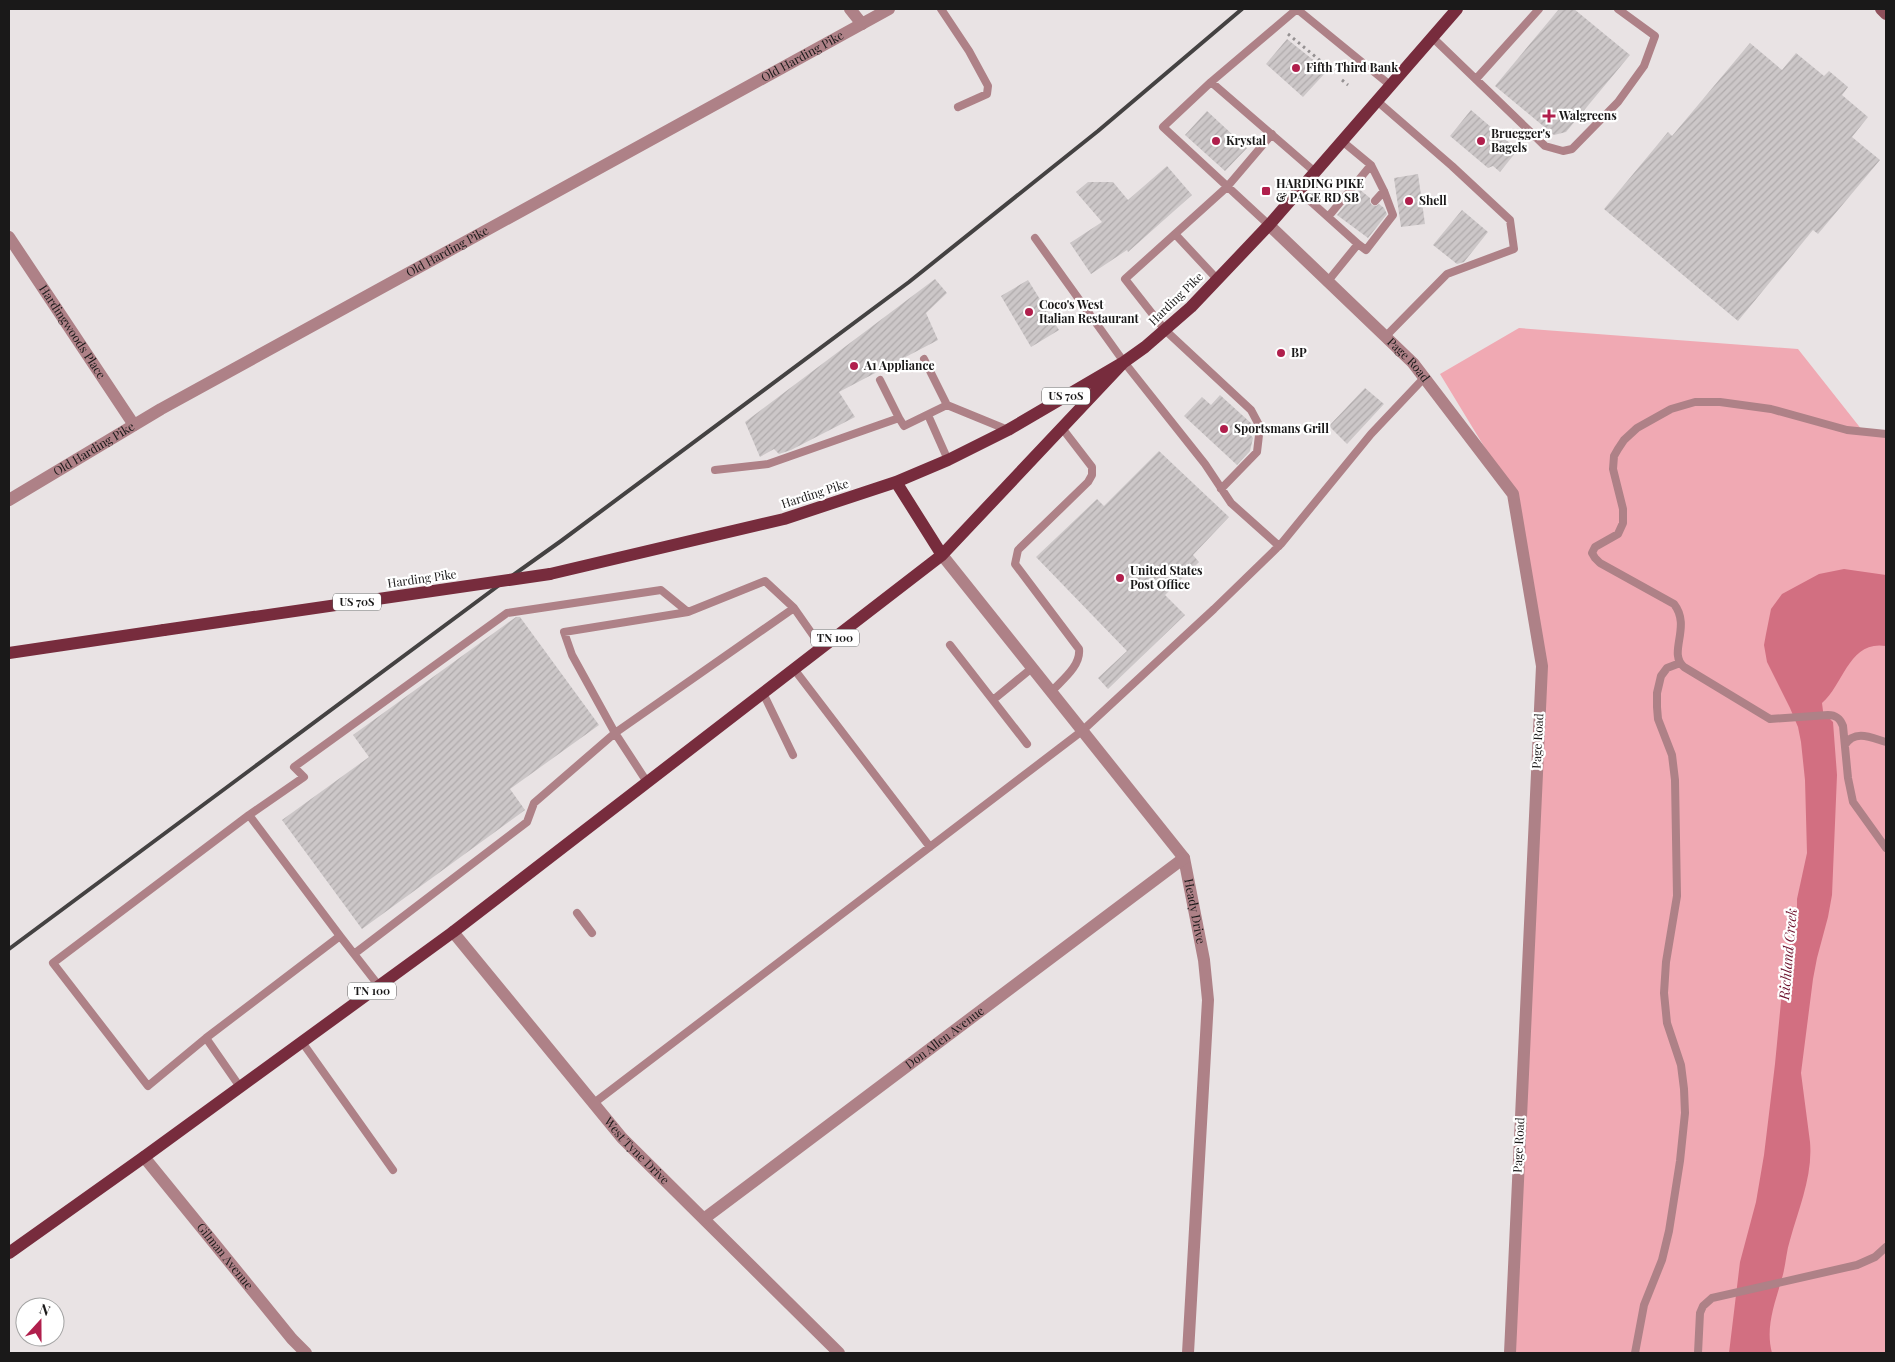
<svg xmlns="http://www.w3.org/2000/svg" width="1895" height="1362" viewBox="0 0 1895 1362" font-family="'Playfair Display',serif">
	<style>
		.green { fill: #f0a9b3 }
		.water { fill: #d26f81 }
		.building { fill: url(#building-hatch) }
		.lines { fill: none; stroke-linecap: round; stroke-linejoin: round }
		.path { stroke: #949091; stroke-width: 3; stroke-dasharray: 2.5 4; stroke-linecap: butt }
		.service { stroke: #ae8187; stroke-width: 8 }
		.minor { stroke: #ae8187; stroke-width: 12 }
		.tertiary { stroke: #ae8187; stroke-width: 12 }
		.secondary { stroke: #8f505b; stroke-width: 12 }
		.primary { stroke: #772c3d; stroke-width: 12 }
		.rail { stroke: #444242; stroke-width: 4 }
		.primary-bridge { stroke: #772c3d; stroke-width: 12 }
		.poi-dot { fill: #b01f4c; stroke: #fff; stroke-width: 2 }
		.labels { text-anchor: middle; stroke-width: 4.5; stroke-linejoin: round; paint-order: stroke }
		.shield { fill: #fff; stroke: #5f5e5e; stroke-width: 1 }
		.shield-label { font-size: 11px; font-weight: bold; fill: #1a1919 }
		.street-label { font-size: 12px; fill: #1a1919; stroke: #fff }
		.poi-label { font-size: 12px; font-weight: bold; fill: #1a1919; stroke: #fff; text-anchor: start }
		.water-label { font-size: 14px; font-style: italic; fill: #6d132e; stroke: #fff }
	</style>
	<defs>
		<pattern id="building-hatch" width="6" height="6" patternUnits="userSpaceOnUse" patternTransform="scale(1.25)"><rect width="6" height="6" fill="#ccc7c8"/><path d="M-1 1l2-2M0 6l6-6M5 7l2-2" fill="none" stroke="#afaaab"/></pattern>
	</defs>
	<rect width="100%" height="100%" fill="#e9e3e4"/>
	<path class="green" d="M1519,328L1798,349L1862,430L1886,432V1353H1510L1542,666L1513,494L1440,374Z"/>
	<path class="water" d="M1844,569L1886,575V646C1849,640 1844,684 1822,703L1824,719H1830L1833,722L1837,775L1832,895L1828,917L1817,958L1813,979L1801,1073L1810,1142C1813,1175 1799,1208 1790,1240C1786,1252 1786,1265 1782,1278C1775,1303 1765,1327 1772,1353H1729L1740,1262L1756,1202L1764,1155L1775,1064L1783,981L1787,953L1797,923V899L1807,853L1805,780L1801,742L1798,727L1790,708L1767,662L1764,645L1766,634L1771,609L1782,594L1819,574Z"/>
	<path class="building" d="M1559,9H1574L1630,55L1566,132L1554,135L1495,86Z
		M1287,39L1327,71L1303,97L1266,64Z
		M1750,43L1782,70L1796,53L1824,76L1829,71L1848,87L1842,95L1868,117L1852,137L1880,160L1818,234L1813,230L1738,321L1604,209L1668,132L1672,136Z
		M1471,110L1513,146L1511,148L1516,152L1500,172L1493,166L1488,168L1450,136Z
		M1207,111L1247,148L1225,171L1185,135Z
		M1167,166L1192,195L1128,252L1127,250L1091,274L1070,243L1102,222L1076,192L1088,182H1113L1128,200Z
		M1418,174L1425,224L1401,227L1394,178Z
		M1359,189L1370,198V202L1372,205L1376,206L1379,204L1384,208L1387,214L1368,238L1337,215Z
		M1462,210L1488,232L1464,262L1457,264L1433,245Z
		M935,279L947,293L926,313L938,340L839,392L855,417L791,450L779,454L774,449L760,457L745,422Z
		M1028,280L1059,330L1031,347L1001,296Z
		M1365,388L1384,404L1347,444L1329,426Z
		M1220,395L1252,424L1249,433L1253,438L1250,451L1237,465L1184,416L1202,397L1211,405Z
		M1159,451L1229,517L1193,555L1199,562L1165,595L1185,615L1108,689L1098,678L1127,651L1036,557L1097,499L1104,506Z
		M516,617H520L599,725L510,789L525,810L362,929L282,820L369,757L353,735Z"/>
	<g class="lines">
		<path class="path" d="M1288,34L1334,72
			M1342,80L1348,85"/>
		<path class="service" d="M941,9L969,51L988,86L987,94L958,107
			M1432,37L1545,146L1563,151L1572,149L1618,102L1644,66L1655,36L1618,9
			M1476,79L1539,9
			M1211,82L1315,172
			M1377,101L1452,166L1510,220L1514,249L1447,274L1385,337
			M1299,191L1328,217
			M1375,201L1384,191
			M1269,225L1163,127L1211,82L1297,9L1390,85
			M1175,234L1217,279
			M1035,238L1124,362L1205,464L1231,503L1279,546
			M1358,244L1328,217L1371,165
			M1328,281L1358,244L1366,250L1393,215L1384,191L1371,165L1342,141
			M880,380L899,418
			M947,405L1008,430
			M928,415L948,460
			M1886,434L1847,430L1771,409L1720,402H1695L1671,409L1637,428L1624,440L1618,449L1614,456L1613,469L1623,509V523L1618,534L1595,547L1592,553L1595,558L1600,563L1674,604C1692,627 1667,653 1684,667L1770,719L1828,715C1836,715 1840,718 1843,726L1848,778L1853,802L1886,848
			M715,470L768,464L899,418L904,426L947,405L924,359
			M1221,489L1257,452L1259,435V425L1251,410L1165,330L1125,279L1227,187L1272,134
			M688,612L765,581L794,608
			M950,645L1027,744
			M794,669L930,847
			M1051,692C1062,680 1081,666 1079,649L1015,564L1018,550L1088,482L1092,475V467L1062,428
			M763,693L793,755
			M993,700L1032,668
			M1845,745C1855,729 1872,738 1886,742
			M647,782L615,733L794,608L822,648
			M249,815L304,777L294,767L507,613L661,590L688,612L564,632L572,655L615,733L534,803L527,822L354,954
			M577,913L592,933
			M340,936L379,986
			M206,1038L340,936L249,815L53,963L148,1086L206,1038L240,1087
			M302,1042L393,1170
			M594,1103L1082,731L1214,609L1281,544L1371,434L1424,378
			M1635,1353L1644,1305L1662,1260L1669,1231L1680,1161L1685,1113L1684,1089L1681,1065L1667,1023L1664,993L1666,962L1677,896L1675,780L1672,755L1658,719L1657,707V693L1661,676L1667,668L1680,663
			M1698,1353L1700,1313L1703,1306L1712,1298L1857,1265L1875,1257L1886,1247"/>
		<g class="minor">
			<path d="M850,9L862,24"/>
			<path id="s1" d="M1269,225L1413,363L1513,494L1542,666L1510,1353"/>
			<path id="s2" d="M9,237L134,425"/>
			<path id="s3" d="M942,555L1184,858L1204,960L1208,1000L1188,1353"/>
			<path id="s4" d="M453,932L622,1138L839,1353"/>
			<path id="s5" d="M144,1157L292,1339L306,1353"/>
			<path id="s6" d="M705,1218L1184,858"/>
		</g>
		<path class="tertiary" id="s7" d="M9,500L161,409L889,9"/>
		<path class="secondary" d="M1881,9L1886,14"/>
		<path class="primary" d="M896,482L942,555
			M550,574L784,519L896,482L948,460L1008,430L1124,362L1145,347L1191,307L1269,225L1457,9
			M9,653L164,630
			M9,1253L144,1157L453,932L942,555L1124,362"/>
		<path class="rail" d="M9,949L502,583L561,541L909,282L1098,131L1242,9"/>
		<path class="primary-bridge" d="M164,630L550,574"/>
	</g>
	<g class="poi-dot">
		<circle cx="1296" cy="68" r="5"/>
		<path d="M1546.5 108.5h5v5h5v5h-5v5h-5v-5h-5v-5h5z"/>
		<circle cx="1216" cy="141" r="5"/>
		<circle cx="1481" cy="141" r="5"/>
		<rect x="1261" y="186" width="10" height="10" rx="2.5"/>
		<circle cx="1409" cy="201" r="5"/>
		<circle cx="1029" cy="312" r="5"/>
		<circle cx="1281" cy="353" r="5"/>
		<circle cx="854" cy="366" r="5"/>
		<circle cx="1224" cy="429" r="5"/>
		<circle cx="1120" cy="578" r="5"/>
	</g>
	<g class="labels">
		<g class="shield">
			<rect x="1042" y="387.5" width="48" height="17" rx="4"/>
			<rect x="333" y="593.5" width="48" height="17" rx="4"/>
			<rect x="811" y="629.5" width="48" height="17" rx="4"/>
			<rect x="348" y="982.5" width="48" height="17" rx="4"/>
		</g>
		<g class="shield-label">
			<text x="1066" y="400">US 70S</text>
			<text x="357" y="606">US 70S</text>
			<text x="835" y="642">TN 100</text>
			<text x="372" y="995">TN 100</text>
		</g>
		<g class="street-label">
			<text dy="4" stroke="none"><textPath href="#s7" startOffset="909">Old Harding Pike</textPath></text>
			<text dy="4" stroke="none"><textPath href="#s7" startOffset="504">Old Harding Pike</textPath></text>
			<text transform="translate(1176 299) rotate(-44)" y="4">Harding Pike</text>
			<text dy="4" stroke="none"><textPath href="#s2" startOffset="114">Hardingwoods Place</textPath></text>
			<text dy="4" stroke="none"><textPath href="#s1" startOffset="194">Page Road</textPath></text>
			<text dy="4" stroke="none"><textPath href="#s7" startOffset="99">Old Harding Pike</textPath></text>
			<text transform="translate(815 494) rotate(-18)" y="4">Harding Pike</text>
			<text transform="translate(422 579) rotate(-8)" y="4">Harding Pike</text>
			<text transform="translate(1538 741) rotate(-87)" y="4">Page Road</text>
			<text dy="4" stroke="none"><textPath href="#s3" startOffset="442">Heady Drive</textPath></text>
			<text dy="4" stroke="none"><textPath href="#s6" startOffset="300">Don Allen Avenue</textPath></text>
			<text transform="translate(1519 1145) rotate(-87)" y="4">Page Road</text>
			<text dy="4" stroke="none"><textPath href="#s4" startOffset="286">West Tyne Drive</textPath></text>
			<text dy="4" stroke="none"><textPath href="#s5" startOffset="128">Gilman Avenue</textPath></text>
		</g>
		<g class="poi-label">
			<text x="1306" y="72">Fifth Third Bank</text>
			<text x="1559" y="120">Walgreens</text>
			<text x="1491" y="138">Bruegger's<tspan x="1491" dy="14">Bagels</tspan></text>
			<text x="1226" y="145">Krystal</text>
			<text x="1276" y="188">HARDING PIKE<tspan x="1276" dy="14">&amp; PAGE RD SB</tspan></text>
			<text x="1419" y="205">Shell</text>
			<text x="1039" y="309">Coco's West<tspan x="1039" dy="14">Italian Restaurant</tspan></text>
			<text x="1291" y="357">BP</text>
			<text x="864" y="370">A1 Appliance</text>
			<text x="1234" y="433">Sportsmans Grill</text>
			<text x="1130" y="575">United States<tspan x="1130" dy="14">Post Office</tspan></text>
		</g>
		<g class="water-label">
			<text transform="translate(1788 954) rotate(-85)" y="5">Richland Creek</text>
		</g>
	</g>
	<rect width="1895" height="1362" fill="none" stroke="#1a1919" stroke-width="20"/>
	<g transform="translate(40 1322) rotate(21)"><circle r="24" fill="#ffffff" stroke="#a3a3a3"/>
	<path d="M0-4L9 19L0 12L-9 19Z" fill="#b01f4c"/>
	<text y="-8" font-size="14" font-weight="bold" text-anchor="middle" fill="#1a1919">N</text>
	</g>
</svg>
